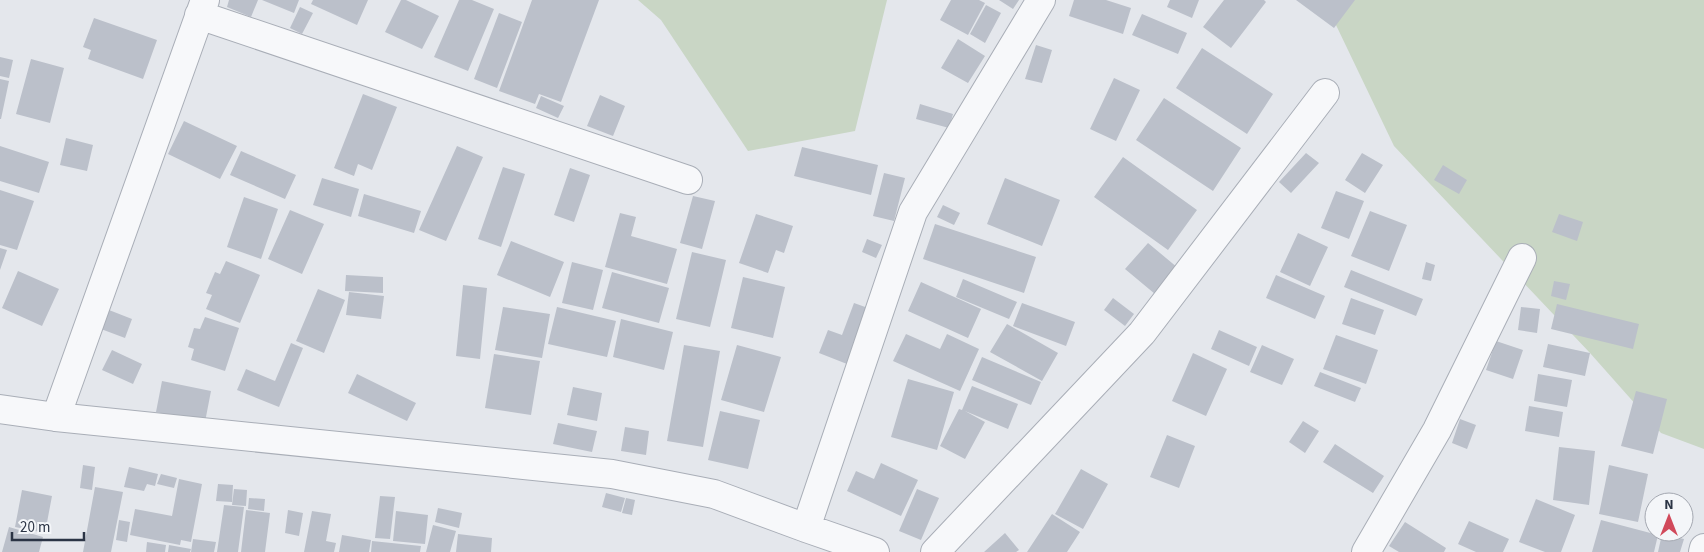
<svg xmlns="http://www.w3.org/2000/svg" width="1704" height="552" viewBox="0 0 1704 552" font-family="'Source Sans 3',sans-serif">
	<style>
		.green { fill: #c9d6c5 }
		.building { fill: #bbc0ca }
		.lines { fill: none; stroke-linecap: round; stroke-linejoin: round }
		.minor-casing { stroke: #a9aeb7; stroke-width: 30 }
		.minor { stroke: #f7f8fa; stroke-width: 28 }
	</style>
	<rect width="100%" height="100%" fill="#e4e7ec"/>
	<path class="green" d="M638,0H887L855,131L748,151L661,20Z
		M1324,0H1704V449L1661,433L1590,353L1394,146Z"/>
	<path class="building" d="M229,0H258L251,17L227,7Z
		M262,0H299L294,13Z
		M313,0H368L357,25L311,4Z
		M401,0H406L439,16L422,49L385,32Z
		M459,0H472L494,9L468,71L434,57Z
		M532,0H599L561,102L539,94L535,104L499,91Z
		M951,0H979L985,3L968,35L940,20Z
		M999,0H1019L1013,9Z
		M1074,0H1106L1131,8L1123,34L1069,16Z
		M1170,0H1199L1192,18L1167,7Z
		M1224,0H1264L1266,2L1231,48L1203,27Z
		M1296,0H1355L1334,28Z
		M986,5L1001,13L985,43L970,34Z
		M300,7L313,13L302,34L290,28Z
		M499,13L522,22L497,88L474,79Z
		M1142,14L1187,33L1178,54L1132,35Z
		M94,18L157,40L143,79L88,59L91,50L83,47Z
		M958,39L985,56L968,83L941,68Z
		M1036,45L1052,50L1042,83L1025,79Z
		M1202,48L1273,94L1247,134L1176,88Z
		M0,57L13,60L9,78L0,76Z
		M31,59L64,68L50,123L16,114Z
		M1114,78L1140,90L1116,141L1090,129Z
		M0,79L9,81L1,119H0Z
		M363,94L397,107L372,170L358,164L354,176L334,168Z
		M600,95L625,106L613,136L587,126Z
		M541,96L564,106L558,118L536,108Z
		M1164,98L1241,148L1213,191L1136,140Z
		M920,104L953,114L949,128L916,119Z
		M184,121L237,146L220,179L168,154Z
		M66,138L93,145L87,171L60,165Z
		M0,146L49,162L39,193L0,181Z
		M457,146L483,157L446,241L419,230Z
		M802,147L878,165L871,195L794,176Z
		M241,151L296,175L285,199L230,175Z
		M1306,153L1319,163L1291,193L1279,182Z
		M1362,153L1383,165L1365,193L1345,180Z
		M1123,157L1197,210L1168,250L1094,197Z
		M1443,165L1467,180L1459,194L1434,180Z
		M503,167L525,174L501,247L478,239Z
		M570,168L590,175L574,222L554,215Z
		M884,173L905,178L894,221L873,216Z
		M322,178L359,189L351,217L313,205Z
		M1005,178L1060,200L1042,246L987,224Z
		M0,190L34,201L17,250L0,245Z
		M1336,191L1364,201L1349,239L1321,228Z
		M364,194L421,211L414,233L358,216Z
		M693,196L715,201L702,249L680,243Z
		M244,197L278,209L261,259L227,247Z
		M943,205L960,213L954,225L937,217Z
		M290,210L324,224L302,274L268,259Z
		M1370,211L1407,225L1389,271L1351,256Z
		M620,213L636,217L631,236L677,249L667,284L605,267Z
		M756,214L793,226L784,253L776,250L768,273L739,263Z
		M1559,214L1583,222L1577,241L1552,232Z
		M935,224L1036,257L1024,293L923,259Z
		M1298,233L1328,247L1310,286L1280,272Z
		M867,239L882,245L876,258L862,252Z
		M511,241L564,262L550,297L497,275Z
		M1148,243L1178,268L1155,294L1125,269Z
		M0,248L7,250L0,270Z
		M692,252L726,260L710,327L676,319Z
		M226,261L260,275L240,323L206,309L212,295L206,293L215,272L220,274Z
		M572,262L603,270L593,310L562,303Z
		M1426,262L1435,265L1431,281L1422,279Z
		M1351,270L1423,299L1416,316L1344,287Z
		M18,271L59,289L42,326L2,308Z
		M612,272L669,288L659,323L602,308Z
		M346,275L383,277V293L345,291Z
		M1276,275L1325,296L1315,319L1266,298Z
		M743,277L785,287L773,338L731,328Z
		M963,279L1017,302L1009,319L956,297Z
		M1554,281L1570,284L1566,300L1551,296Z
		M921,282L981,309L968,338L908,311Z
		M463,285L487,288L480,359L456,356Z
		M318,289L345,300L324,353L296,341Z
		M349,292L384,296L381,319L346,315Z
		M1113,298L1134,314L1125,326L1104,310Z
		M1351,298L1384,310L1375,335L1342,324Z
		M854,303L868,308L847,364L819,353L828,330L842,335Z
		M1022,303L1075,322L1066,346L1013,326Z
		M1557,304L1639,324L1633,349L1551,329Z
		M503,307L550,314L542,358L495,350Z
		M557,307L616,321L607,357L548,344Z
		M1521,307L1540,309L1537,333L1518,330Z
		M109,310L132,319L125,338L101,329Z
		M205,317L239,328L225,371L191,360L194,349L188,347L194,328L200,329Z
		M621,319L673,332L664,370L613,357Z
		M1007,324L1058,353L1042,381L990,352Z
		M1219,330L1257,347L1249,366L1211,349Z
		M906,334L940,349L947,334L979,349L960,391L893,361Z
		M1336,335L1378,350L1366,384L1323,369Z
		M1496,341L1523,350L1513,379L1486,370Z
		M291,343L303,348L279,407L237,390L246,369L275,381Z
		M1548,344L1590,353L1585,376L1543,367Z
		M684,345L720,351L703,447L667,441Z
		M737,345L781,357L764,412L721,400Z
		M1262,345L1294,359L1282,385L1250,372Z
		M112,350L142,364L133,384L102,370Z
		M1193,353L1227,369L1206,416L1172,401Z
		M494,354L540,361L531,415L485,408Z
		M982,357L1041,382L1031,405L972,380Z
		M1320,372L1361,388L1355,402L1314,386Z
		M357,374L416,403L407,421L348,393Z
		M1538,374L1572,380L1567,407L1534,401Z
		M908,379L954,392L937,450L891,437Z
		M162,381L211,391L205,422L156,412Z
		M972,386L1018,404L1008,429L965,411L985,422L965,459L940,446L959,409L962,410Z
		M573,387L602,393L597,421L567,415Z
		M1636,391L1667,399L1653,454L1621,446Z
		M1529,406L1563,412L1559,437L1525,431Z
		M720,411L760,420L748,469L708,460Z
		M1460,419L1476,425L1467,449L1452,443Z
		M1303,421L1319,431L1305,453L1289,442Z
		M558,423L597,431L592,452L553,444Z
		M625,427L649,431L646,455L621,451Z
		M1167,435L1195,446L1179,488L1150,477Z
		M1335,444L1384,476L1373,493L1323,462Z
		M1559,447L1595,451L1589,505L1553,500Z
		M881,463L918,480L901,516L847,491L856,471L874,479Z
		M83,465L95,467L92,490L80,488Z
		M1609,465L1648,474L1638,522L1599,514Z
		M129,467L158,474L155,486L147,484L144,491L124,487Z
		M1081,469L1108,484L1083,529L1055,514Z
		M161,474L177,478L174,488L157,484Z
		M179,479L202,484L191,542L181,540L180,545L130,535L135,509L172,516Z
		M218,484L233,485L232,502L216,501Z
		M95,487L123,492L111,552H83Z
		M234,489L247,490L246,506L232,505Z
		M917,489L939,498L921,540L899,531Z
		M22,490L52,496L45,533L15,527Z
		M606,493L625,498L621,512L602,507Z
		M380,496L395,497L390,539L375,538Z
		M249,498L265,499L264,511L248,509Z
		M626,498L635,500L632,515L622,513Z
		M1536,499L1575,515L1561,552H1545L1519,542Z
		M224,505L244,507L238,552H217Z
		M438,508L462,513L459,528L435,522Z
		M246,510L270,513L265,552H241Z
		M288,510L303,513L299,536L285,533Z
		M312,511L331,514L326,541L336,543L334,552H304Z
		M396,511L428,515L425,544L393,541Z
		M1052,514L1080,532L1067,552H1027Z
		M119,520L130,522L127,542L116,540Z
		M1601,520L1658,535L1654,552H1592Z
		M1469,521L1509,539L1503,552H1476L1458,544Z
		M1405,522L1446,548L1444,552H1399L1389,546Z
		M433,525L456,531L450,552H426Z
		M9,527L43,537L39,552H2Z
		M1005,533L1019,550L1016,552H984Z
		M458,534L492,538L491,552H456Z
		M1662,534L1684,539L1680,552H1658Z
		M342,535L371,540L369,552H339Z
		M193,539L216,542L214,552H191Z
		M372,541L421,546L420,552H371Z
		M147,542L166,545L165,552H146Z
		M169,545L191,549L190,552H168Z"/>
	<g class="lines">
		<g class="minor-casing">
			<path id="minor" d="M199,15L688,180
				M0,409L56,417L612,474L714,494L806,528L875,552
				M56,417L205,0
				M806,528L913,212L1041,0
				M935,552L1142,333L1325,93
				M1366,552L1437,430L1522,258
				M1703,552L1704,548"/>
		</g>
		<use href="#minor" class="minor"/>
	</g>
	<g transform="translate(1669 517)"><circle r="24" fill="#f4f6f9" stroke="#a4a8b1"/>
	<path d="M0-4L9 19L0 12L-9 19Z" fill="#d1495b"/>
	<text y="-8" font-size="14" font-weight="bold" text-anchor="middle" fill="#2b3445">N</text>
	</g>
	<path d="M12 532v8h72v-8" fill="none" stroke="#2b3445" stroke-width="2.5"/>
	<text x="20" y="532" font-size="15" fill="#2b3445" stroke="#f4f6f9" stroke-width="4" paint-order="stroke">20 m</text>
</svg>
